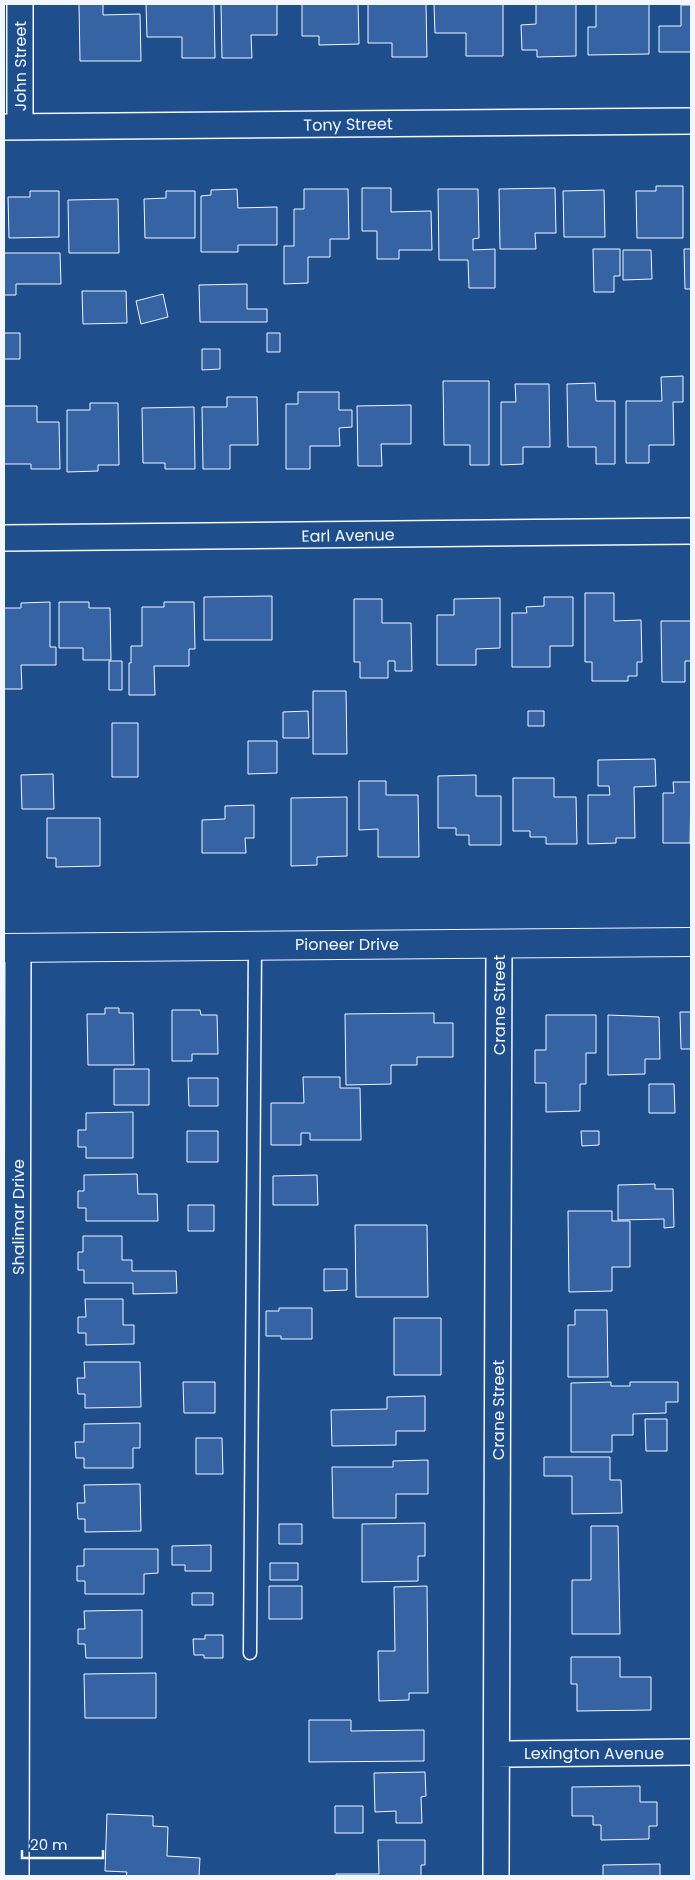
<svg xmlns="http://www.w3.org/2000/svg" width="695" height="1880" viewBox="0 0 695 1880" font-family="Poppins,sans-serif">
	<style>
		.building { fill: #3563a3; stroke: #f2f6ff }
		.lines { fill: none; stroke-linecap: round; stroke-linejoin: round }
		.lane-casing { stroke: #f2f6ff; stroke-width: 15 }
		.street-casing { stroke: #f2f6ff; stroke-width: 28 }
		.secondary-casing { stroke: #f2f6ff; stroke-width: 30 }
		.lane { stroke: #1f4e8c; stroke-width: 12 }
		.street { stroke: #1f4e8c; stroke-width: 25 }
		.secondary { stroke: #1f4e8c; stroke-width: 28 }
		.labels { text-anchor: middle; stroke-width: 4; stroke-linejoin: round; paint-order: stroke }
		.street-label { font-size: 16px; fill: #f2f6ff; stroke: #1f4e8c }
	</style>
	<rect width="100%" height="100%" fill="#1f4e8c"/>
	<path class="building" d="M79,4H103V15L140,14L141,61H80Z
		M146,4H214L215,58H182V37H147Z
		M221,4H277V35H251L252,58H222Z
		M302,4H358L359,44L319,45V36H302Z
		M368,4H426L427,57H392V43H368Z
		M434,4H503V56H466V33H435Z
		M536,4H576V56L537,57V50H522L521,25L536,24Z
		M596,4H649V54L588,55V27H596Z
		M681,5H691V52H659V26H681Z
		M656,186H683V238H637L636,191H656Z
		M362,188H391V212L431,211L432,250H399V259H377V231H362Z
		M555,188L556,233H535L536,249H500L499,189Z
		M237,189L238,208L277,207V245H238V252H201V196L211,195V190Z
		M304,189H348L349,239H330V257H308V283L284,284V246H294V209H304Z
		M438,189H478L479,238L473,239V250L495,249V288H469L468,260H439Z
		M604,190L605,237H564L563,191Z
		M30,191H59V237L9,238L8,197H30Z
		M166,191H195V238H145L144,199L166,198Z
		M118,199L119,253H69L68,200Z
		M593,249H620V276H614V292H594Z
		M684,249H691V289H685Z
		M623,250H651L652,279L623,280Z
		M4,253H60L61,284H16V295H4Z
		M247,284V309H267V322H200L199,285Z
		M82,291H126L127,323L83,324Z
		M163,294L168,317L141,324L136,301Z
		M4,333H20V359H4Z
		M267,333H280V352H267Z
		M202,349H220V369L202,370Z
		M683,376V402H673L674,445H649V463H626V401H662L661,377Z
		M443,381H489V465H470V445H444Z
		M595,383L596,401H615V464H596V447H568L567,384Z
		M515,384H549L550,447H523V464L501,465V402H516Z
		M298,392H339V410H352V427L339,428L340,446H310V469H286V404H298Z
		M227,397H257L258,445H230V469H203L202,407H227Z
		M90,403H118L119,465H98V471L67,472V410H90Z
		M411,405V444H381L382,466H358L357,406Z
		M4,406H37V422H59L60,469H31V464H4Z
		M194,407L195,469H165V463H143L142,408Z
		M585,593H614V621L641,620L642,662H637V676H628V681H592V662H585Z
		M272,596V640H204V597Z
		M544,597H573V646H550V667H512V613H527L526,607L544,606Z
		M500,598V648L476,649V665H437V615H454V599Z
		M354,599H382V623H411L412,671H395V661H388V678H360V662H354Z
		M50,602V647H56V665H21L22,689H4V608H21V603Z
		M59,602H89V608H110L111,660H83V648H59Z
		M164,602H194L195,649H189V666H154L155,695H129V663H131V646H142V607H164Z
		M661,621H691V661H685V682H662Z
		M109,661H122V690H109Z
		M313,691H346L347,754H313Z
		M308,711L309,738H283V712Z
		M528,711H544V726H528Z
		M112,723H138V777H112Z
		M248,741H277V773L248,774Z
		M655,759L656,786L634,787L635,838H616V843L588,844V795H610L609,786H598V760Z
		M53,774L54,809H22L21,775Z
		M476,775V796H501V845H469V835H456V828H438V776Z
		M513,778H554V797H576L577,844H546V837H530V831H513Z
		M359,781H386V795H418L419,857H378V829L359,830Z
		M673,782H691L690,843H663V793H674Z
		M347,797V856L317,857V865L291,866V798Z
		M254,805V838H245L246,853H202V820L225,819V806Z
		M47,818H100V866L56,867V858H47Z
		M105,1008H119V1013H133L134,1065H88L87,1014H105Z
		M172,1010H200L201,1015H217L218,1054H192V1061H172Z
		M680,1012H691V1049H681Z
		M434,1013V1023H453V1057H417V1065H391V1084L346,1085L345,1014Z
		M546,1015H596V1053H586V1084H580V1111L546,1112V1083H535V1050H546Z
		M608,1015L659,1017L660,1059H645V1074L608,1075Z
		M114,1069H149V1105H114Z
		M303,1077H340V1088H360L361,1140H310V1133H301V1145H271V1103H304Z
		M188,1078H218V1106H189Z
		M649,1084H674L675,1113H649Z
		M133,1112V1158H86V1147H78V1130H86V1113Z
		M187,1131H218V1162H187Z
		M581,1131H599V1145L582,1146Z
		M137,1174L138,1194H157L158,1221H86V1208H78V1191H84V1175Z
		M317,1175L318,1205H273V1176Z
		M655,1184V1189H673L674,1227L664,1228V1219L618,1220V1185Z
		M188,1205H214V1231H188Z
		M568,1211H612V1221H630V1267H612V1291L569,1292Z
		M355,1225H427L428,1297H356Z
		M83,1236H122V1260H132V1271H176L177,1293L133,1294V1283H84V1270H78V1252H83Z
		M324,1269H347V1290L324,1291Z
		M85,1299H123V1325H134V1344L86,1345V1333H78V1317H86Z
		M279,1308H312V1339H281V1336H266V1311H279Z
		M575,1310H607L608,1377H568V1325H575Z
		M394,1318H441V1375H394Z
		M84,1362H140L141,1407L85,1408V1394H78L77,1378H85Z
		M183,1382H215V1413H184Z
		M611,1382V1386H630V1382H678V1402H666V1413L633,1414V1435H612V1452H571V1383Z
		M425,1396V1431H396V1445L332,1446L331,1410L387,1409V1397Z
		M645,1419H667V1451H646Z
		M140,1423V1448H133V1468H84V1458H76L75,1442H84V1424Z
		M196,1438H222L223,1474H196Z
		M544,1457H610V1480H621L622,1513L572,1514V1476H544Z
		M428,1460V1494H396V1518H333L332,1467H393V1461Z
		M140,1484L141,1531L85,1532V1519H78L77,1503H85L84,1485Z
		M425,1523V1556H418V1581L362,1582V1524Z
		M279,1524H302V1544H279Z
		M591,1526H618L620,1634H572V1580H591Z
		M211,1545V1571H185V1565H172V1546Z
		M84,1549H158V1573L144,1574V1594H85V1581H77V1566H84Z
		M270,1563H298V1580H270Z
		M269,1586H302V1619H269Z
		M427,1586L428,1693H409V1700L379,1701L378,1651H395L394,1587Z
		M192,1593H213V1605H192Z
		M142,1610V1658H86L85,1644H78V1629H85L84,1611Z
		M205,1635H223V1658H204V1655H194L193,1639H205Z
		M571,1657H620V1677H651V1710L577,1711V1684H571Z
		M156,1673V1718H85L84,1674Z
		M309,1720H351V1731L424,1730V1761L309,1762Z
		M425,1772L426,1796L421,1797L422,1823H396V1811L375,1812L374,1773Z
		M640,1786V1802H657V1826H649V1839L601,1840V1825H593V1816H572V1787Z
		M335,1806H363V1833H335Z
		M107,1814L153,1816V1826L168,1827L167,1856L200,1858L199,1876H126L127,1872L105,1871Z
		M378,1840H425V1865H421V1876H336V1874H379Z
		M660,1864V1876H603V1865Z"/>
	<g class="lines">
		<g class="lane-casing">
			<path id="lane" d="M250,1653L255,945"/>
		</g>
		<g class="street-casing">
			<path id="street" d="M20,4V127
				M4,127L691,121
				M4,538L691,531
				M497,1754L691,1752
				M16,1876L18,948
				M496,1876L499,943"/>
		</g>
		<g class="secondary-casing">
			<path id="secondary" d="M4,948L691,942"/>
		</g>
		<use href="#lane" class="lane"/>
		<use href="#street" class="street"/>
		<use href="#secondary" class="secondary"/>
	</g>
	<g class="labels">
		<g class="street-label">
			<text transform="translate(20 66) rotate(-90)" y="6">John Street</text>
			<text transform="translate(348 124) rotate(-1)" y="6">Tony Street</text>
			<text transform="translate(348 535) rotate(-1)" y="6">Earl Avenue</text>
			<text x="347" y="950">Pioneer Drive</text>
			<text transform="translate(499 1005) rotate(-90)" y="6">Crane Street</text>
			<text transform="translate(18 1217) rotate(-90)" y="6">Shalimar Drive</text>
			<text transform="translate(498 1410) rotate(-90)" y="6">Crane Street</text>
			<text x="594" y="1759">Lexington Avenue</text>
		</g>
	</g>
	<rect width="695" height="1880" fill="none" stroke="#f2f6ff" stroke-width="10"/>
	<path d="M22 1850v8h81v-8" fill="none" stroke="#f2f6ff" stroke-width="2.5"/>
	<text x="30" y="1850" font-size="15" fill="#f2f6ff" stroke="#1f4e8c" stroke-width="4" paint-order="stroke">20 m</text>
</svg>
